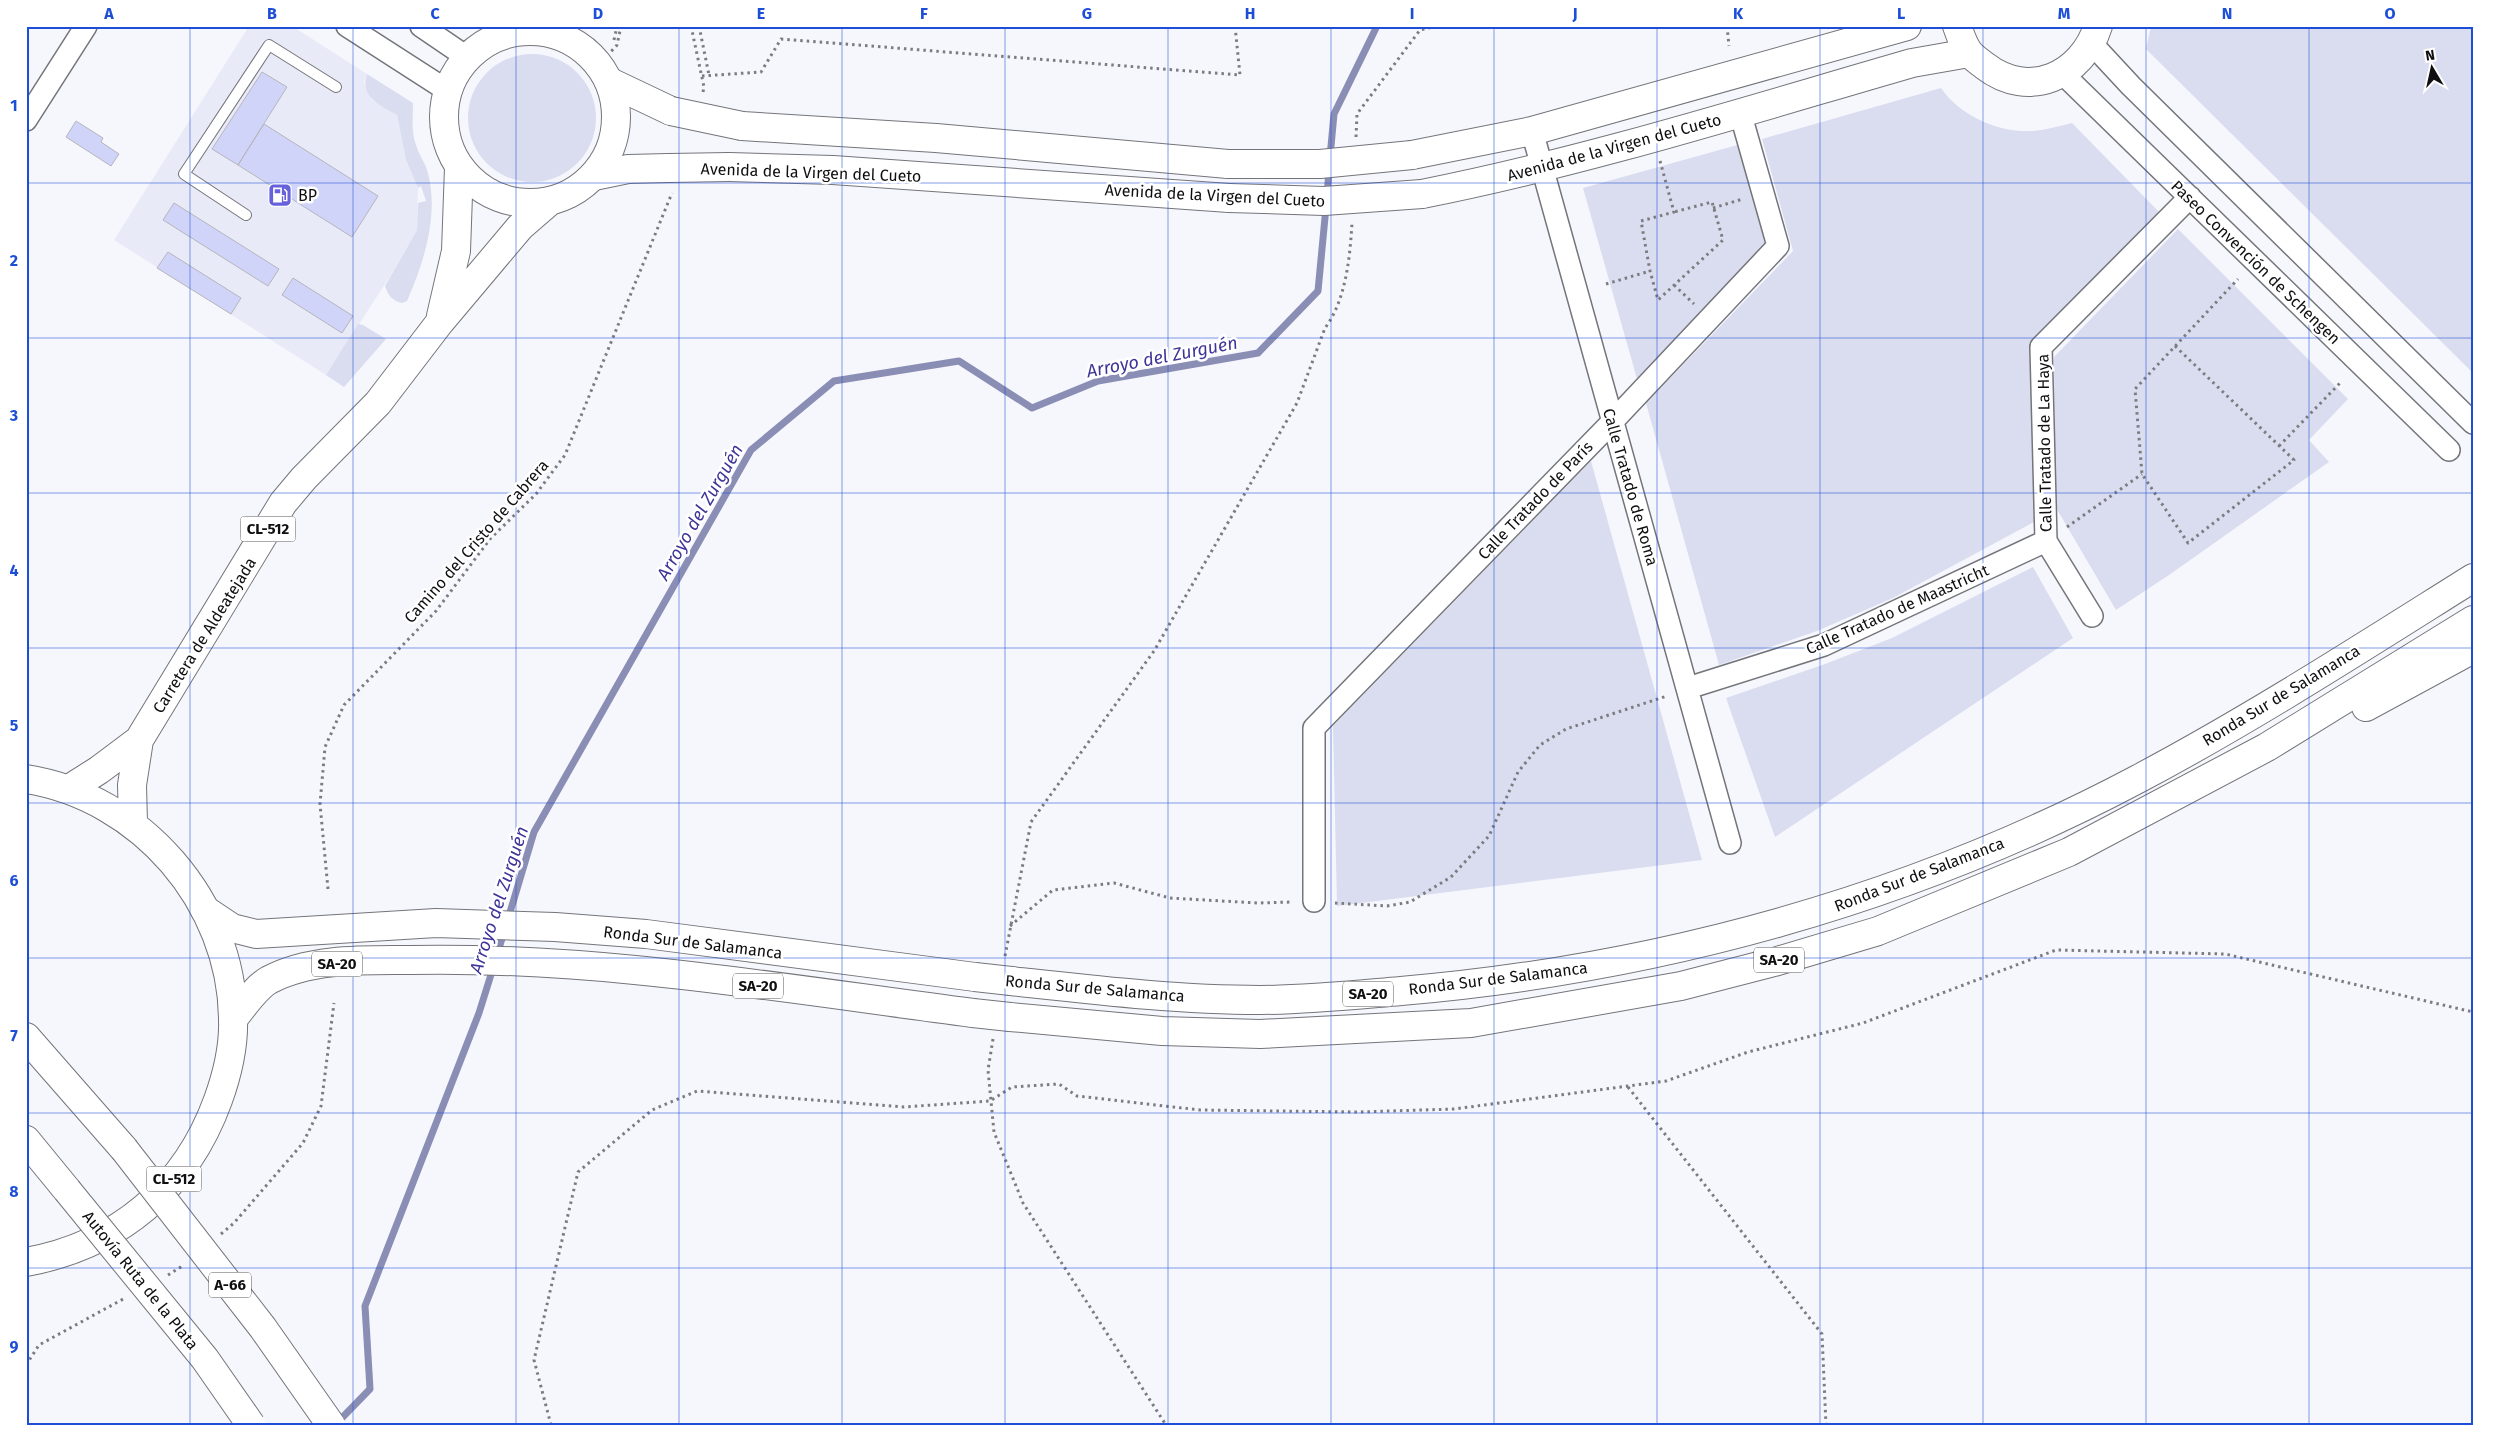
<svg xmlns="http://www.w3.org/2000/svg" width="2499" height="1451" viewBox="0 0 2499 1451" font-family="'Fira Sans',sans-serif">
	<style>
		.built { fill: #e9eaf8 }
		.green { fill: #daddef }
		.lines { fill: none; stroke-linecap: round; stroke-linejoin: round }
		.stream { stroke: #8a8eb5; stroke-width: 7 }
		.building { fill: #d0d4f9; stroke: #b5b5bb }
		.lane-casing { stroke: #74757a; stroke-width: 12 }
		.street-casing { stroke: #74757a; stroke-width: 24 }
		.secondary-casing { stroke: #74757a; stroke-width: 30 }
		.primary-casing { stroke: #74757a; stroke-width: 30 }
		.highway-casing { stroke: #74757a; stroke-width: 30 }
		.path { stroke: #7c7c80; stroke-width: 3; stroke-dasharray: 2.5 4; stroke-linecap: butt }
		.lane { stroke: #fff; stroke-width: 10 }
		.street { stroke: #fff; stroke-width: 21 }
		.secondary { stroke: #fff; stroke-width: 28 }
		.primary { stroke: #fff; stroke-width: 28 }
		.highway { stroke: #fff; stroke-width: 28 }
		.secondary-bridge-casing { stroke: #74757a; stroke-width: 30; stroke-linecap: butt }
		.highway-bridge-casing { stroke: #74757a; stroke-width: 30; stroke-linecap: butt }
		.secondary-bridge { stroke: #fff; stroke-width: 28 }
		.highway-bridge { stroke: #fff; stroke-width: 28 }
		.grid { fill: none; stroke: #1d4ed8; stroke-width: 1; stroke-opacity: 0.55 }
		.labels { text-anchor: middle; stroke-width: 5; stroke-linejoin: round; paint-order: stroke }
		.shield { fill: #fff; stroke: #575758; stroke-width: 1 }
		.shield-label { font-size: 15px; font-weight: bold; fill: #0f0f11 }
		.street-label { font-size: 16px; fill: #0f0f11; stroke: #fff }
		.poi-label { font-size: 16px; fill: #0f0f11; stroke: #fff; text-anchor: start }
		.water-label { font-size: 18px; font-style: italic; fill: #3e3599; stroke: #fff }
		.neatline { fill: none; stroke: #1d4ed8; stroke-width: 2 }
		.grid-label { font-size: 16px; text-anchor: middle; font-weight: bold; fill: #1d4ed8 }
	</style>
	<rect width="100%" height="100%" fill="#f6f7fd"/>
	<path class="built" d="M249,26H292L367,74L364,82L366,90L372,100L397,115L406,160L418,188L417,230L389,278L326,375L114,240Z"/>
	<path class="green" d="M2151,26H2473V373L2146,49Z
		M468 118a64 64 0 1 1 128 0a64 64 0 1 1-128 0Z
		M367,74L413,103C413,117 411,132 416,145C419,155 426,164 428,173C439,216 424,262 407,301L402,303C392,301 388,295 385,286L417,230L418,203L426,201L421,186L418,188L406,160L397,115C380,105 359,97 367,74Z
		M1941,88C1960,116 1999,133 2033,131C2046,130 2059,126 2072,123L2162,215L2034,346V522L1893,598L1817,631L1719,665L1646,403L1793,251L1762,139Z
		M1741,144L1769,244L1637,379L1583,188Z
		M2178,229L2348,399L2309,440L2329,462L2169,575L2116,610L2055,506L2054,357Z
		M358,324L363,325L386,339L344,387L326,375Z
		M1591,461L1702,860L1337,906L1333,726Z
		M2033,567L2073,638L1775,837L1726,698L1825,664L1892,638Z"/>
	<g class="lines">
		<path class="stream" d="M1330,157L1334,114L1377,26
			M1327,196L1329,170
			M508,919L534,832L751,450L834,381L959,361L1032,408L1098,381L1258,353L1318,291L1326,207
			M497,955L504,932
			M337,1423L370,1389L365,1306L479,1013L494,965"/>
	</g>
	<path class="building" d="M262,72L287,87L238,165L212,149Z
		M76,121L103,138L101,142L119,154L111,166L66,137Z
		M264,124L378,196L352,237L238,165Z
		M174,203L279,269L268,286L163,220Z
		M168,252L241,298L231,314L157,268Z
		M293,278L353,316L342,333L282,295Z"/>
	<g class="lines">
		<g class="lane-casing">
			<path id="lane" d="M246,215L184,174L269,45L336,87"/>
		</g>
		<g class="street-casing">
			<path id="street" d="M347,26L448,91
				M421,26L468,58
				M2092,44L2131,86L2473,423
				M2063,74L2449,450
				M26,120L86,26
				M1532,131L1730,843
				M2092,616L2046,541L2041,347L2190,197
				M1688,688L1824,645L2046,541
				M1314,901V728L1613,421L1778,246L1740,112"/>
		</g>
		<g class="secondary-casing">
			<path id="secondary" d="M1957,26C1960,34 1963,44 1968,51C1972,57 1980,62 1985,66C2029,100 2082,76 2098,26
				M610,82L671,111
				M742,126L936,138L1228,164
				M1412,155L1532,131L1907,26
				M729,167L833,170L1229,198
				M594,176L628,169L669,168
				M1422,194C1588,161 1749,110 1912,63L1969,53"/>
		</g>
		<g class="primary-casing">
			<path id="primary" d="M444 117a86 86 0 1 1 172 0a86 86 0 1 1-172 0Z
				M441,316L456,251L459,167
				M26,779C141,797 232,902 233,1019C234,1046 227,1075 218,1100C186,1188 119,1245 26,1262
				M69,789L99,770L139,740L283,503L304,478L378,403L440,322L520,227L550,201
				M133,823L132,785L139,740"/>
		</g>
		<g class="highway-casing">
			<path id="highway" d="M2366,707L2473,649
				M205,910L232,928L256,934L436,923L555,927L646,934L975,977
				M1011,981C1094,990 1178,1000 1260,1000C1307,1000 1354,995 1401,991C1658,969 1910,900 2138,779C2253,718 2363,647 2473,578
				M1010,1017L1162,1031L1260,1034L1471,1023L1681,986L1774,962L1878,931L2069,852L2267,747L2473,620
				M233,1019C244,1006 255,988 269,980C310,958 364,960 409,960C598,956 786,989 973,1013
				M26,1037L124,1149
				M26,1140L67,1190"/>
		</g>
		<path class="path" d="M691,26L704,87L703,92
			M699,26L709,75
			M1727,26L1729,46
			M614,40L617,26
			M607,56L617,45L621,26
			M702,76L761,72L781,39L1240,75L1235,26
			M1356,137L1357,114L1420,30L1437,26
			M1660,161L1674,212L1641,221L1650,271L1658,300L1723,240L1712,202L1674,212
			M1713,208L1743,199
			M1606,284L1650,271
			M1674,285L1694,304
			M2175,346L2294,460L2188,543L2142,474L2135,389L2238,279
			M2279,446L2341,382
			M2067,527L2142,474
			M328,889L320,804L325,747L344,705L436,611L490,539L536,494L565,455L672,193
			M1335,903L1387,906L1410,902L1451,877L1489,836L1518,772L1540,745L1566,729L1667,696
			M1010,926L1053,890L1114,883L1170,898L1257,903L1293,902
			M1005,956L1031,822L1154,651L1297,403L1325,328C1346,300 1350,257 1352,223
			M993,1039L988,1070L994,1132L1023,1203L1166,1425
			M1628,1087L1822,1334L1826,1425
			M221,1234L234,1223L303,1143L321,1106L334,1003
			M168,1275L184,1265
			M26,1365L39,1345L125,1298
			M551,1425L534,1360L578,1172L652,1110L697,1091L904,1107L990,1101L1012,1087L1059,1084L1077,1096L1200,1110L1358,1112L1454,1109L1666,1081L1748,1052L1863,1023L2056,950L2225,954L2473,1012"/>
		<use href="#lane" class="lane"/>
		<use href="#street" class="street"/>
		<use href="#secondary" class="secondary"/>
		<use href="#primary" class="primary"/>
		<use href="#highway" class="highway"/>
		<g class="secondary-bridge-casing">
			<path id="secondary-bridge" d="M671,111L742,126
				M1228,164H1320L1412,155
				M669,168L729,167
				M1229,198L1324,201L1422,194"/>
		</g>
		<g class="highway-bridge-casing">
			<path id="highway-bridge" d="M975,977L1011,981
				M973,1013L1010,1017
				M124,1149L263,1328L331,1425
				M67,1190L205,1359L251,1425"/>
		</g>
		<use href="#secondary-bridge" class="secondary-bridge"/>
		<use href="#highway-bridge" class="highway-bridge"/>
	</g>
	<path class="grid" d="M190,26V1425M353,26V1425M516,26V1425M679,26V1425M842,26V1425M1005,26V1425M1168,26V1425M1331,26V1425M1494,26V1425M1657,26V1425M1820,26V1425M1983,26V1425M2146,26V1425M2309,26V1425M26,183H2473M26,338H2473M26,493H2473M26,648H2473M26,803H2473M26,958H2473M26,1113H2473M26,1268H2473"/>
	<defs>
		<g id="fuel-square" transform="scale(1.25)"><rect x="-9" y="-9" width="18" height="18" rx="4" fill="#6762db" stroke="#fff"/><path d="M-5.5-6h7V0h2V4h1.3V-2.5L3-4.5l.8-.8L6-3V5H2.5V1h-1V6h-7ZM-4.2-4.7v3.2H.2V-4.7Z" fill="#fff"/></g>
	</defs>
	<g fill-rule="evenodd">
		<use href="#fuel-square" x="280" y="195"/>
	</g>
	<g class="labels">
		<g class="shield">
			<rect x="240.5" y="516.5" width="55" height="25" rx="4"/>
			<rect x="1754" y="947.5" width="50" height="25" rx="4"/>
			<rect x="312" y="951.5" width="50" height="25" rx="4"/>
			<rect x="733" y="973.5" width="50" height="25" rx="4"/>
			<rect x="1343" y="981.5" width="50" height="25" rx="4"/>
			<rect x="146.5" y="1166.5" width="55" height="25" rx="4"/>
			<rect x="209" y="1272.5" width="42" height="25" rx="4"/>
		</g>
		<g class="shield-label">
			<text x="268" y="534">CL-512</text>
			<text x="1779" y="965">SA-20</text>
			<text x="337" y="969">SA-20</text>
			<text x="758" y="991">SA-20</text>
			<text x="1368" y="999">SA-20</text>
			<text x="174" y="1184">CL-512</text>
			<text x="230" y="1290">A-66</text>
		</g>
		<g class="street-label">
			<text transform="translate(1614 147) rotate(-15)" y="6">Avenida de la Virgen del Cueto</text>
			<text transform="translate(811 172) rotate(2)" y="6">Avenida de la Virgen del Cueto</text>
			<text transform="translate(1215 195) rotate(3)" y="6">Avenida de la Virgen del Cueto</text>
			<text transform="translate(2256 262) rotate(44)" y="6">Paseo Convención de Schengen</text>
			<text transform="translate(2044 443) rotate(-91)" y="6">Calle Tratado de La Haya</text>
			<text transform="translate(1631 487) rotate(74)" y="6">Calle Tratado de Roma</text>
			<text transform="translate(1535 500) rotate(-46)" y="6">Calle Tratado de París</text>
			<text transform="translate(476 541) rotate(-49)" y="6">Camino del Cristo de Cabrera</text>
			<text transform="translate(1897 609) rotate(-24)" y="6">Calle Tratado de Maastricht</text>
			<text transform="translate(204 635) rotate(-58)" y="6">Carretera de Aldeatejada</text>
			<text transform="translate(2281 695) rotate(-31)" y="6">Ronda Sur de Salamanca</text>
			<text transform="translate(1919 874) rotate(-21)" y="6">Ronda Sur de Salamanca</text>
			<text transform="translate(693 942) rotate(7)" y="6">Ronda Sur de Salamanca</text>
			<text transform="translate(1498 978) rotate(-7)" y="6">Ronda Sur de Salamanca</text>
			<text transform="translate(1095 988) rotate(5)" y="6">Ronda Sur de Salamanca</text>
			<text transform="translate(141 1280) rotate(51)" y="6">Autovía Ruta de la Plata</text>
		</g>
		<g class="poi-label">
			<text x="298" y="201">BP</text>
		</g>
		<g class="water-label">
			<text transform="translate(1162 357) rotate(-11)" y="6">Arroyo del Zurguén</text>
			<text transform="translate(700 512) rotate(-60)" y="6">Arroyo del Zurguén</text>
			<text transform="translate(499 900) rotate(-72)" y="6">Arroyo del Zurguén</text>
		</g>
	</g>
	<rect width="2499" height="1451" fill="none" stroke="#ffffff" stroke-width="55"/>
	<g transform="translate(2432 68) rotate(351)" stroke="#ffffff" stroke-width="4" paint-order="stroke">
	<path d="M0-4L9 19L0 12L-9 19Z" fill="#0f0f11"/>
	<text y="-8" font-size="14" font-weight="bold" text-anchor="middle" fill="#0f0f11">N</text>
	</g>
	<rect x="28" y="28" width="2444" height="1396" class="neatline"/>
	<g class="grid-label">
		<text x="109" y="19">A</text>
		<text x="272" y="19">B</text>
		<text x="435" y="19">C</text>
		<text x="598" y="19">D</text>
		<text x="761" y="19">E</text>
		<text x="924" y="19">F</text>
		<text x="1087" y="19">G</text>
		<text x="1250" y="19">H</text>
		<text x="1412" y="19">I</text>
		<text x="1575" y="19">J</text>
		<text x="1738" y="19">K</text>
		<text x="1901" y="19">L</text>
		<text x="2064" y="19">M</text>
		<text x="2227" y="19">N</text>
		<text x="2390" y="19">O</text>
		<text x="14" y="111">1</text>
		<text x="14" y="266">2</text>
		<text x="14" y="421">3</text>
		<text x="14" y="576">4</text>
		<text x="14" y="731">5</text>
		<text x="14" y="886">6</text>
		<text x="14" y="1041">7</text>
		<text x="14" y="1197">8</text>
		<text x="14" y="1352">9</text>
	</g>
</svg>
